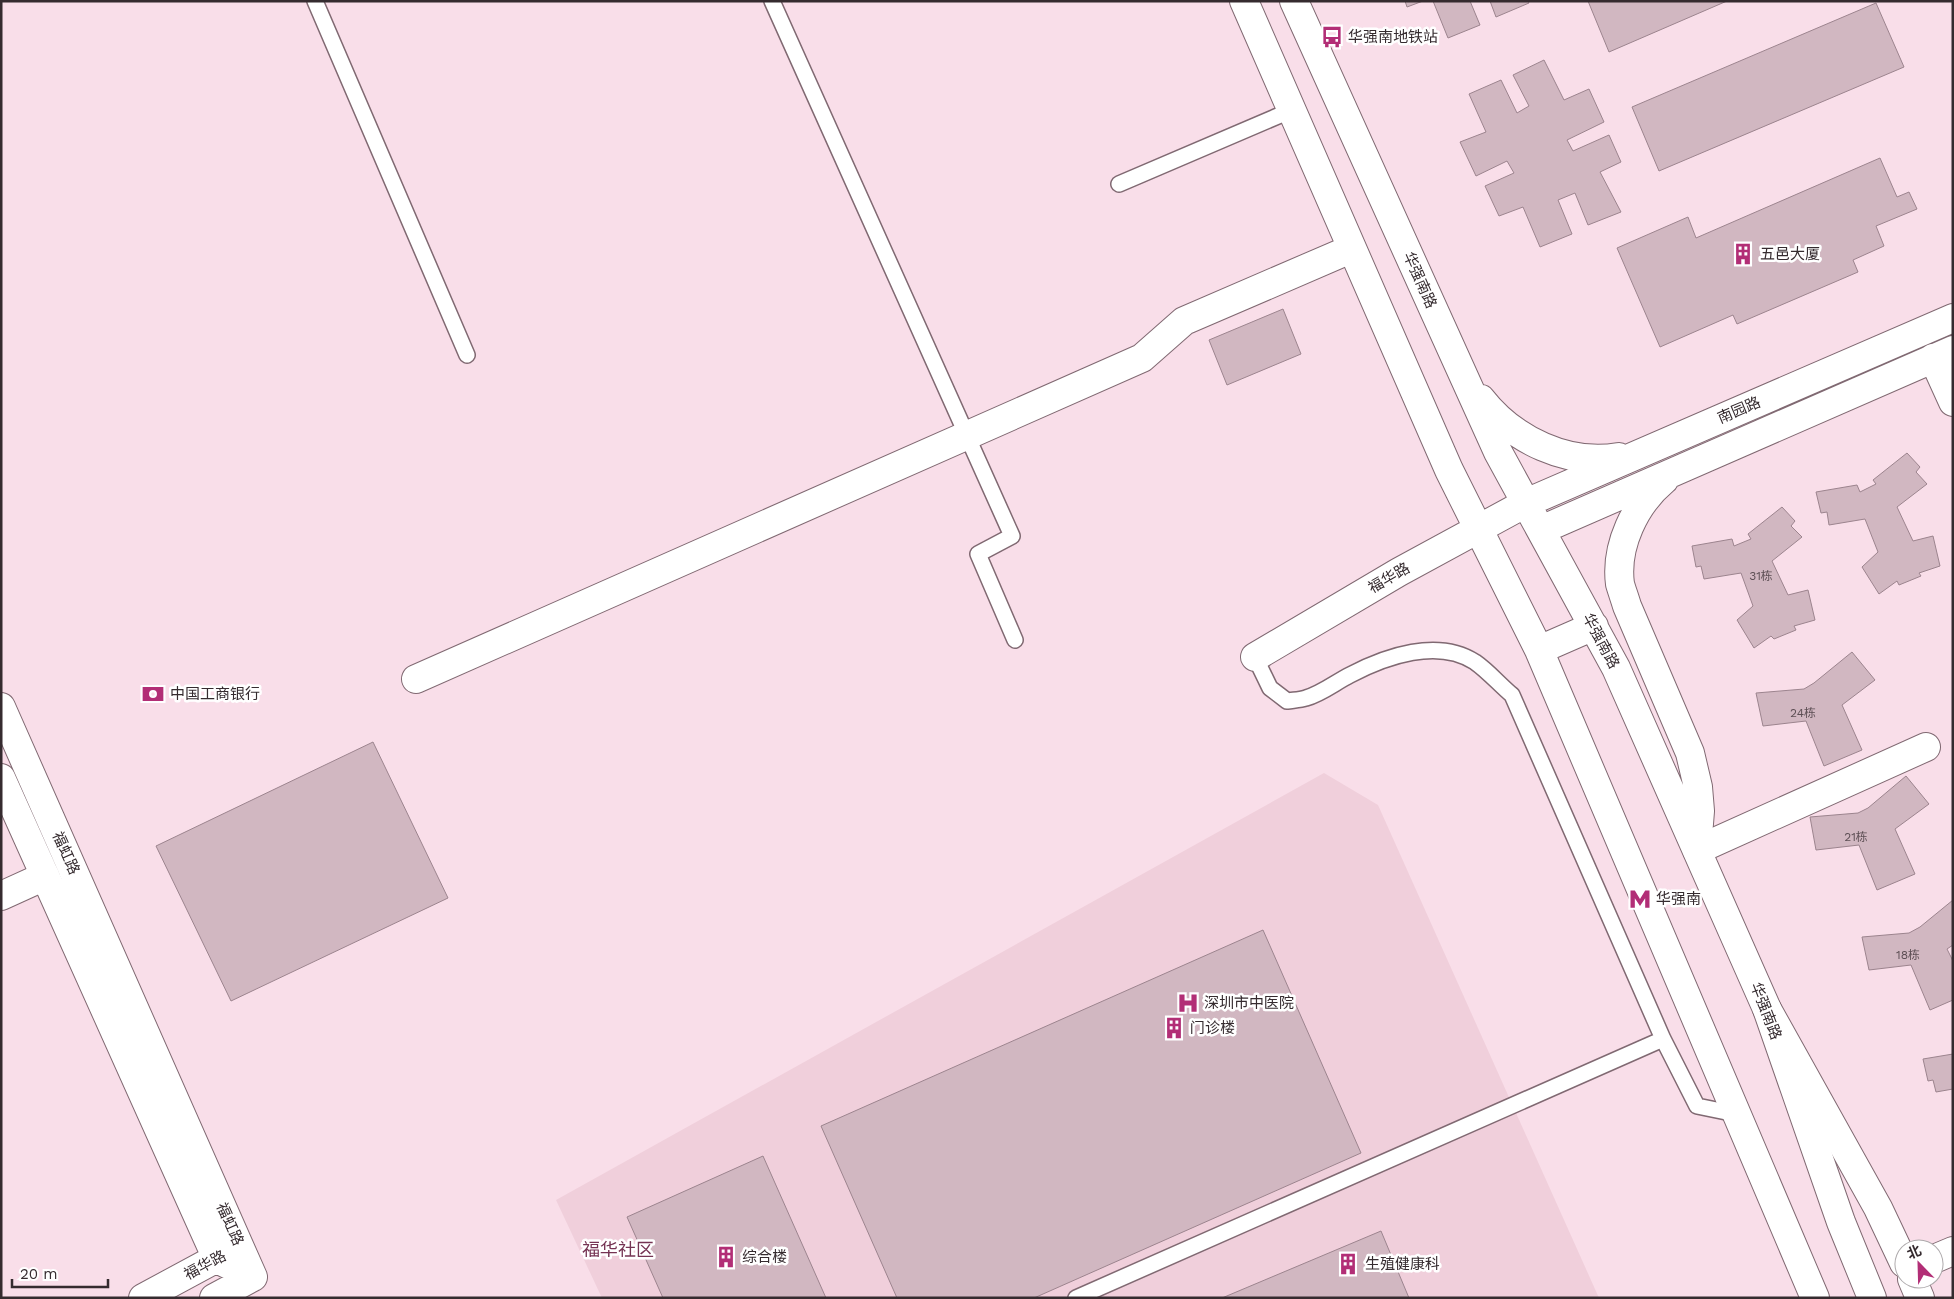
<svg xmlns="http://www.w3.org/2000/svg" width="1954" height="1299" viewBox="0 0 1954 1299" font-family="'Work Sans','Noto Sans SC',sans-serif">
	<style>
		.built { fill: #f0cfdb }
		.building { fill: #d1b7c1; stroke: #9c848e }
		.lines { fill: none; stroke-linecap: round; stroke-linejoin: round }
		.lane-casing { stroke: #806972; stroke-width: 18 }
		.street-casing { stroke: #806972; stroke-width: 30 }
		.secondary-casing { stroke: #806972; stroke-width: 30 }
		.primary-casing { stroke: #806972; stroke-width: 30 }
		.lane { stroke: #fff; stroke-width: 15 }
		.street { stroke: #fff; stroke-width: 28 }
		.secondary { stroke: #fff; stroke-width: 28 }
		.primary { stroke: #fff; stroke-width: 28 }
		.labels { text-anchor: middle; stroke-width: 5; stroke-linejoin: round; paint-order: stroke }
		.number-label { font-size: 12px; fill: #5c4e54 }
		.poi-label { font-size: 15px; fill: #352b2f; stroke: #fff; text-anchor: start }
		.street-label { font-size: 15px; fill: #352b2f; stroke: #fff }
		.quarter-label { font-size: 18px; fill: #753353; stroke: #fff }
	</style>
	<rect width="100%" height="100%" fill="#f9dee9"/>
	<path class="built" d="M1324,773L1378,805L1599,1298H602L556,1200Z"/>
	<path class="building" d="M1405,1H1423L1407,7Z
		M1433,1H1470L1480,25L1448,38Z
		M1490,1H1528L1529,3L1496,17Z
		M1588,1H1727L1609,52Z
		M1876,3L1904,67L1659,171L1632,107Z
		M1544,60L1564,100L1589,89L1604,122L1567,140L1573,151L1609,135L1621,162L1600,172L1621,212L1588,225L1575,193L1558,200L1572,234L1540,247L1523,207L1499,216L1485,186L1514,173L1507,161L1476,176L1460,142L1486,132L1469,94L1501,80L1517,113L1529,106L1513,75Z
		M1880,158L1897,197L1909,192L1917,209L1876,226L1884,246L1853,260L1858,272L1737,324L1733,315L1660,347L1617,248L1688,217L1696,238Z
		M1283,309L1301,354L1227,385L1209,340Z
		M1907,453L1920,467L1916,472L1927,484L1897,507L1913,541L1933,536L1940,566L1919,573L1921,576L1899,585L1897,581L1879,594L1862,567L1878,552L1865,519L1829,525L1827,512L1821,513L1816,492L1857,485L1860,492L1876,484L1873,480Z
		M1782,507L1795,521L1791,526L1802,537L1772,561L1788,595L1808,590L1815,620L1794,626L1796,630L1774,639L1771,636L1754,648L1737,620L1753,606L1741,573L1704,579L1701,566L1696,567L1692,546L1732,539L1734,546L1751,539L1748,534Z
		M1852,652L1875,680L1842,705L1862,750L1824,766L1806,721L1763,726L1756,693L1804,689L1814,683Z
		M373,742L448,898L231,1001L156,846Z
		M1906,776L1929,804L1895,829L1915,874L1877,890L1859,845L1816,850L1810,817L1858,813L1868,808Z
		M1953,900V945L1947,949L1953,961V1000L1930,1010L1911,965L1869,970L1862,937L1909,933L1920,927Z
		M1263,930L1361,1153L1034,1298H897L821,1126Z
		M1953,1054V1089L1936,1092L1933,1080L1928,1081L1923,1059Z
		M763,1156L826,1298H663L627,1217Z
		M1381,1231L1409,1298H1222Z"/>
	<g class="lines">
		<g class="lane-casing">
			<path id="lane" d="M315,1L467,355
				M772,1L1012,536L978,554L1015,640
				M1119,184L1292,110
				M1255,657L1270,688L1287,701C1293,700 1300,700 1306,698C1321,694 1336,682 1350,675C1386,656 1438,638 1475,662C1488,671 1500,685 1512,695L1663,1039L1697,1106L1736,1114
				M1076,1298L1663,1039"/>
		</g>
		<g class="street-casing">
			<path id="street" d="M1933,358L1953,402
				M416,679L1142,358L1184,321L1351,249
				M1697,850L1926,747
				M1,896L45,876
				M1934,1259L1953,1251"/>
		</g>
		<g class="secondary-casing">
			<path id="secondary" d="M1244,1L1449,470L1539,650L1815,1298
				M1294,1L1498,452L1616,668L1767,1009L1841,1222L1872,1298
				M1481,399C1513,440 1568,466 1619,457
				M1664,480C1635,504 1615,546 1620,584C1622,591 1625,599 1627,606L1690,753L1698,787L1700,811L1697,848
				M1541,530L1953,350
				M1539,650L1594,626
				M1255,657L1399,572L1526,503L1953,318
				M1,707L253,1277
				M1,778L217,1259L253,1277
				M143,1298L232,1250
				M214,1298L253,1277"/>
		</g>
		<g class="primary-casing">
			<path id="primary" d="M1767,1009L1878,1208L1904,1263
				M1912,1279L1920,1298"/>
		</g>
		<use href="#lane" class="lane"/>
		<use href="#street" class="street"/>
		<use href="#secondary" class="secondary"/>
		<use href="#primary" class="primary"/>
	</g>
	<defs>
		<g id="bus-bare" transform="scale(1.725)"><path d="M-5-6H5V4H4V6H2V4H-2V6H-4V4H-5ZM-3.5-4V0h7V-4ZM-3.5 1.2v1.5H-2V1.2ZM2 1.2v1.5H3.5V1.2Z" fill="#b22e76" stroke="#fff" stroke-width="2.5" paint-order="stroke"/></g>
		<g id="building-bare" transform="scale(1.725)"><path d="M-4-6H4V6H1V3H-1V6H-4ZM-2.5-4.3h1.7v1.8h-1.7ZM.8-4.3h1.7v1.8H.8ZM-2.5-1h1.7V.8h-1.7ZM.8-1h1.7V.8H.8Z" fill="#b22e76" stroke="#fff" stroke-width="2.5" paint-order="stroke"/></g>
		<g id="bank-bare" transform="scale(1.725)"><path d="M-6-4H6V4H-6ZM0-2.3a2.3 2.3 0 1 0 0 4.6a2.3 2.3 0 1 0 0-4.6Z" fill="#b22e76" stroke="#fff" stroke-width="2.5" paint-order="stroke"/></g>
		<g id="metro-bare" transform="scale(1.725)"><path d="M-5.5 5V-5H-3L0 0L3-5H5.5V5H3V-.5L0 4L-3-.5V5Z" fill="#b22e76" stroke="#fff" stroke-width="2.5" paint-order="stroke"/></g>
		<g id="hospital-bare" transform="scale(1.725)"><path d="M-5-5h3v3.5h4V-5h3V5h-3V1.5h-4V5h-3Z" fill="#b22e76" stroke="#fff" stroke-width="2.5" paint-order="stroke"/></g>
	</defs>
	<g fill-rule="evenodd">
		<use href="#bus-bare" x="1332" y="37"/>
		<use href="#building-bare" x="1743" y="254"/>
		<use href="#bank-bare" x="153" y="694"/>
		<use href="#metro-bare" x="1640" y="899"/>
		<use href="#hospital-bare" x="1188" y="1003"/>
		<use href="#building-bare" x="1174" y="1028"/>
		<use href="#building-bare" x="726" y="1257"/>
		<use href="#building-bare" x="1348" y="1264"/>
	</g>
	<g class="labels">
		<g class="number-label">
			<text x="1761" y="580">31栋</text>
			<text x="1803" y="717">24栋</text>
			<text x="1856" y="841">21栋</text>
			<text x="1908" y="959">18栋</text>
		</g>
		<g class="poi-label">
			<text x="1348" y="42">华强南地铁站</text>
			<text x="1760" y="259">五邑大厦</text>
			<text x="170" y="699">中国工商银行</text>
			<text x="1656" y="904">华强南</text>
			<text x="1204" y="1008">深圳市中医院</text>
			<text x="1190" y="1033">门诊楼</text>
			<text x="742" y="1262">综合楼</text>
			<text x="1365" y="1269">生殖健康科</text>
		</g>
		<g class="street-label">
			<text transform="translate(1420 280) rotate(66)" y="5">华强南路</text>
			<text transform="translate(1739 410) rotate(-23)" y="5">南园路</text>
			<text transform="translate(1389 578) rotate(-30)" y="5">福华路</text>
			<text transform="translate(1601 641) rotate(62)" y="5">华强南路</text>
			<text transform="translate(66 853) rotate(66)" y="5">福虹路</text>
			<text transform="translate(1766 1011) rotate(69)" y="5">华强南路</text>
			<text transform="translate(230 1224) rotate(66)" y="5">福虹路</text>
			<text transform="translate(205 1265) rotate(-28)" y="5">福华路</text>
		</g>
		<g class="quarter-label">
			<text x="618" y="1256">福华社区</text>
		</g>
	</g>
	<rect width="1954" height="1299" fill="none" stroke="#352b2f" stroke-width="5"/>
	<g transform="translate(1919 1264) rotate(337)"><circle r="24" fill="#ffffff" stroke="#aeaaac"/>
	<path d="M0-4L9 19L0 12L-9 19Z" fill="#b22e76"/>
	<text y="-8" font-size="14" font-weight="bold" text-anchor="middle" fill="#352b2f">北</text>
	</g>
	<path d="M12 1279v8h96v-8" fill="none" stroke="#352b2f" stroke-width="2.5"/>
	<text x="20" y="1279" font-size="15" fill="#352b2f" stroke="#ffffff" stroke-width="4" paint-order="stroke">20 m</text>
</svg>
